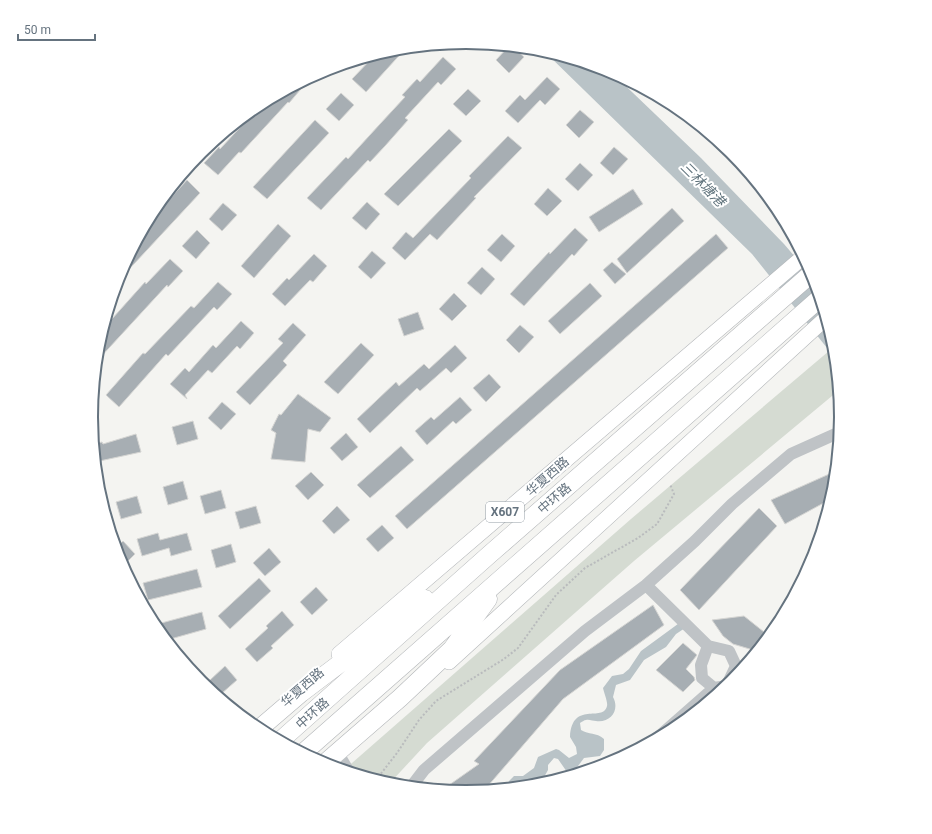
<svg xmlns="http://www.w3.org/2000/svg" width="932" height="834" viewBox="0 0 932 834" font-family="Roboto,'Noto Sans SC',sans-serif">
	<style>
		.green { fill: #d5dbd2 }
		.water { fill: #b9c3c7 }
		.building { fill: #a7aeb3; stroke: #d5d5d3 }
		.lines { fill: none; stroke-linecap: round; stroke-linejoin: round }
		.major-casing { stroke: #b3b6b9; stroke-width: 16 }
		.highway-casing { stroke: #b2b5b8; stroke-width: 19 }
		.path { stroke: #b9bbbd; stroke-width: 2; stroke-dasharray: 2 2; stroke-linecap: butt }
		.minor { stroke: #bfc3c6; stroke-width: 12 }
		.major { stroke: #fff; stroke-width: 15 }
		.highway { stroke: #fff; stroke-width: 18 }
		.labels { text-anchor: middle; stroke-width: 4; stroke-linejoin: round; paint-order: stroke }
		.shield { fill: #fff; stroke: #939da5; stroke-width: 1 }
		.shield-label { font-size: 12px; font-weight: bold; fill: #65737f }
		.street-label { font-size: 13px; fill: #65737f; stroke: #fff }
		.water-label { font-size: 14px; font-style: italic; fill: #61747d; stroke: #fff }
		.rim { fill: none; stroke: #65737f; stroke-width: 2 }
	</style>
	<rect width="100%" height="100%" fill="#f4f4f1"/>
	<path class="green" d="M829,351L835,358L838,391L634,561L427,743L389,784L344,770L631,519Z"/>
	<path class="water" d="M543,50L609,70L701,158L784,244L814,279L834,344L835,358L752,254Z
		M682,621L685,628L676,634L666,647L644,660L630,680L616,685L613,697C620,710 611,723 596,721C593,721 589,719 586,720C584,720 582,722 580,723L581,730C589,735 596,732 604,739V750L600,756L584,758L575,770L567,772L558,759L554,758L548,765V770L543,779L533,780L530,783L533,785L487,790L496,785L507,783L514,776H523L534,768L538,757L556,749L559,750L569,758L577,754L576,747L570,737C572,700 603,723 607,706C608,702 604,693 603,688L612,676L623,674L629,669L641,651Z"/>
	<path class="building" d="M509,46L513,47L524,57L509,73L496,60Z
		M406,48L366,92L352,79L375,55L393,49Z
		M443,57L456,69L441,85L438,82L405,118L408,120L385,146L370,162L368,160L321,210L307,198L346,157L348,159L380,124L405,97L402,95L417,79L420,82Z
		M312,76L289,103L288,102L241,153L239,152L218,175L204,163L219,147L220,149L263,103Z
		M547,77L560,89L545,105L540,100L518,123L505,111L520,95L525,100Z
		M468,89L481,101L466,116L453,104Z
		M341,93L354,105L339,121L326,109Z
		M580,110L594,122L579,138L566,125Z
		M315,120L329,133L267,199L253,187Z
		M449,129L462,141L398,206L384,194Z
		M508,136L522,148L474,197L476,198L437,240L430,234L405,260L392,248L406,232L413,238L471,178L469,176Z
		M614,147L628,159L613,175L600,163Z
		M580,163L593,175L578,191L565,179Z
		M187,180L200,193L120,279L118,277L120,273L146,225Z
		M548,188L562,201L547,216L534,204Z
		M633,189L643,204L599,232L589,217Z
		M367,202L380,214L366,230L352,218Z
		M223,203L237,215L222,231L209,219Z
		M672,208L684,221L627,273L617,259Z
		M278,224L291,236L254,278L241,266Z
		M575,228L588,240L574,256L572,254L524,306L510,294L549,252L550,254Z
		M197,230L210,243L196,259L182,246Z
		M502,234L515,246L501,262L487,250Z
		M716,234L728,248L407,529L395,516Z
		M372,251L386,263L371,279L358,267Z
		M314,254L327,266L313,282L310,280L285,306L272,294L287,278L289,280Z
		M170,259L183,271L168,287L167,285L97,361L98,344L103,329L145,282L146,284Z
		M612,262L626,274L615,284L603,270Z
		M482,267L495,279L481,295L467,283Z
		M218,282L232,294L217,310L214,307L168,356L166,354L119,407L106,395L143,353L145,354L191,306L194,308Z
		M590,283L602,296L560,334L548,321Z
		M454,293L467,306L452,321L439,309Z
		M418,312L424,329L404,336L398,319Z
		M241,321L254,333L240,349L237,346L212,373L208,370L185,395L187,399L170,384L185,368L189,372L213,345L216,348Z
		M293,323L306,335L283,361L287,365L250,405L236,392L283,343L278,339Z
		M520,325L534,337L519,353L506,340Z
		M361,343L374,355L338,394L324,382Z
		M455,345L467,358L451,373L446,368L420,391L417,388L370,433L357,419L396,382L399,386L424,364L429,369Z
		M489,374L501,387L486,402L473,388Z
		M298,394L331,418L320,432L308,429L305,462L271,459L276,433L271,430L279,414L281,415Z
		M460,397L472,410L456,424L453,421L427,445L415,431L431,417L434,420Z
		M222,402L236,414L221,430L208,418Z
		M193,421L198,439L177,445L172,427Z
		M346,433L358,447L342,461L330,448Z
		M136,434L141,452L95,462L94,444L102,442L103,444Z
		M401,446L414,460L370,498L357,485Z
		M836,471L831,499L785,524L771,500Z
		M311,472L324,485L308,500L295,486Z
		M183,481L188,499L168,505L163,487Z
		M221,490L226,508L205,514L200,496Z
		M137,496L142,513L121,519L116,502Z
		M256,506L261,523L240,529L235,512Z
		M337,506L350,520L334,534L322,521Z
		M759,508L777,526L699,610L680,590Z
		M382,525L394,538L378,552L366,539Z
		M158,533L160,540L187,533L192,550L171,556L169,548L142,556L137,539Z
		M123,541L135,554L123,566L116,548Z
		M231,544L236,562L216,568L211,550Z
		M269,548L281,562L265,576L253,563Z
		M197,569L202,587L148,600L143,583Z
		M259,578L271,591L230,629L218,616Z
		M316,587L328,600L312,615L300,602Z
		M653,605L664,625L563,699L487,787L482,790L466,792L442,790L479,764L474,761L560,670Z
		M282,611L294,625L271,646L273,648L257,662L245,649L268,628L266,626Z
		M202,612L206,629L167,640L154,625Z
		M744,616L764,632L753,650L733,644L723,636L712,620Z
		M683,643L697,655L686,669L694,677L695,680L683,692L656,670Z
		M225,666L237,680L221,694L209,681Z"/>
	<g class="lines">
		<g class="major-casing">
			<path id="major" d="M339,654L803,257
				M449,662L826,318"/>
		</g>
		<g class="highway-casing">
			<path id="highway" d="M259,729L301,693L425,599
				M280,741L490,554L812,273
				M303,753L820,298
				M324,764L400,698L452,649L488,599"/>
		</g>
		<path class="path" d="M376,780L397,753L419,720L436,701L504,659L518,648L556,595L585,568L638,538L657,524L674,494L670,484"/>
		<path class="minor" d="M646,585L708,646L729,651L736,666L727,685L732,681
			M708,646L701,665L702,678L714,688
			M656,739L714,688L727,686
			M342,760L349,772
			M411,787L424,770L585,631L646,585L695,541L732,504L791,454L840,432"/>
		<use href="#major" class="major"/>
		<use href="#highway" class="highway"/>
	</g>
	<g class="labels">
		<rect class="shield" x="486" y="502" width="38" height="20" rx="3"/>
		<g class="shield-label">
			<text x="505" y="516">X607</text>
		</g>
		<g class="street-label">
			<text transform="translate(547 476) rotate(-41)" y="5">华夏西路</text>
			<text transform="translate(554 498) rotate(-41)" y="5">中环路</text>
			<text transform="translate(302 687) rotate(-41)" y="5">华夏西路</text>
			<text transform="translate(312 713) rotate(-42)" y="5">中环路</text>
		</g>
		<g class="water-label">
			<text transform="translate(703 184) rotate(45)" y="5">三林塘港</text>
		</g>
	</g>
	<path d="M0 0H932V834H0ZM98 417a368 368 0 1 1 736 0a368 368 0 1 1-736 0Z" fill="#fff" fill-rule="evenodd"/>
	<path class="rim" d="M98 417a368 368 0 1 1 736 0a368 368 0 1 1-736 0Z"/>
	<path d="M18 34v6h77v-6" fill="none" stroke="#65737f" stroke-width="2"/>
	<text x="24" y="34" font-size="12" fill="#65737f" stroke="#ffffff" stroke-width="3" paint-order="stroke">50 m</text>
</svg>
